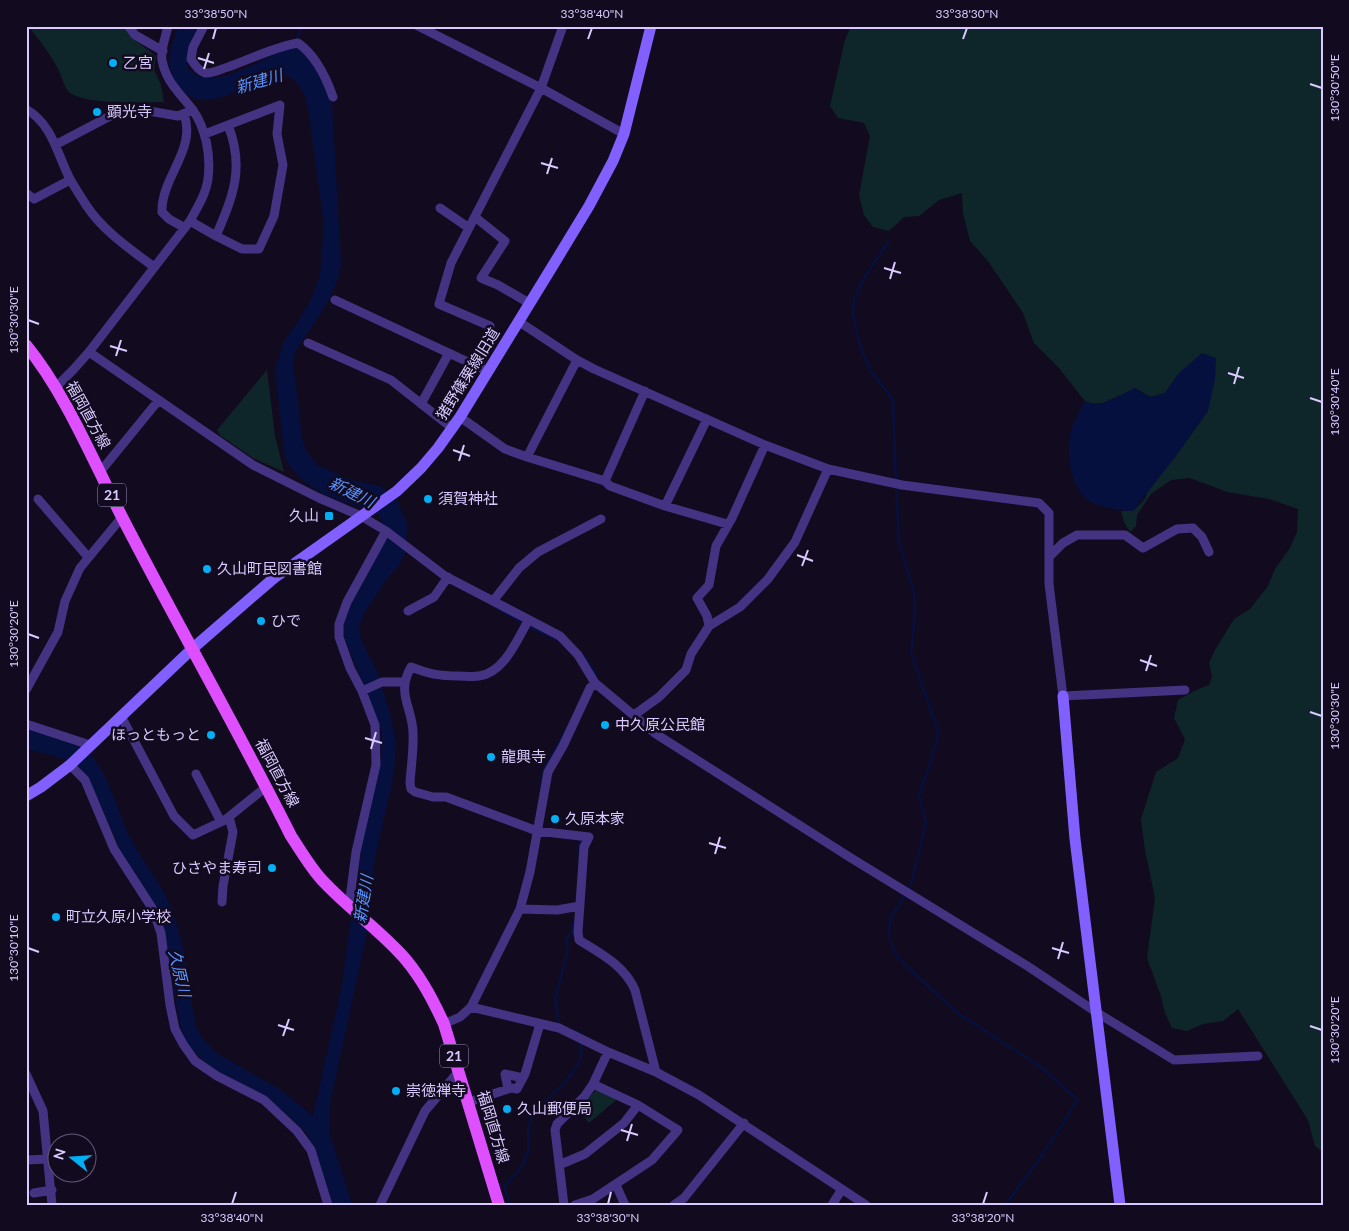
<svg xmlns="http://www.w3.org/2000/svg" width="1349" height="1231" viewBox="0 0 1349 1231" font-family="Lato,'Noto Sans JP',sans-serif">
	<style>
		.green { fill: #0e262a }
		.water { fill: #06103e }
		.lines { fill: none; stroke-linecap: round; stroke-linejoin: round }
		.stream { stroke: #06103e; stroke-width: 2.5 }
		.street { stroke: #443382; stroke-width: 9 }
		.secondary { stroke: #8160ff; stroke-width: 11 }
		.primary { stroke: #de50ff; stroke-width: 12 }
		.ticks { fill: none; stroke: #d9c9ff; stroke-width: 2 }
		.poi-dot { fill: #00aff4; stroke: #120b1f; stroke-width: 2 }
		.labels { text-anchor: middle; stroke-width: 5; stroke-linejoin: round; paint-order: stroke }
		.shield { fill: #120b1f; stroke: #9d90bc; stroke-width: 1 }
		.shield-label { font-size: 14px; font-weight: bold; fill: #d9c9ff }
		.poi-label { font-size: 15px; fill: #d9c9ff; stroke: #120b1f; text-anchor: start }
		.street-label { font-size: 15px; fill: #d9c9ff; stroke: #120b1f }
		.water-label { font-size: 16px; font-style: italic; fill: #5793ff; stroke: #120b1f }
		.neatline { fill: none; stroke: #d9c9ff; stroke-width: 2 }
		.ticks-label { font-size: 12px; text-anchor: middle; fill: #d9c9ff }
	</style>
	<rect width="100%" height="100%" fill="#120b1f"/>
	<path class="green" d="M28,26H121L132,38L156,56L154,70L161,85L164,102C144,102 83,105 69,92C64,87 62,77 59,71C51,55 40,40 28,26Z
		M851,26H1323V1152L1315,1146L1308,1120L1238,1009L1223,1021L1203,1024L1187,1031L1172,1028L1165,1013L1161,996L1147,958L1155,898L1145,850L1141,819L1156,772L1178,758L1185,739L1174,718L1178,700L1196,690L1209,685L1212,677L1209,663L1215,650L1234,619L1250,609L1268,586L1275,569L1290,548L1297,532L1298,509L1269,499L1227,492L1190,478L1171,480L1151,494L1137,515L1136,526L1130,532L1124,522L1121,511H1133L1145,499L1148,489L1175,457L1208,411L1179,373L1165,393L1151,397L1120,395L1104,403L1092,404L1085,401L1059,368L1034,343L1023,313L988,261L970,241L963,213L962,193L939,200L919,216L904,217L889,231L873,227L864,215L859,195L870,136L864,123L838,118L830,106L845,40Z
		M267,370L275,436L284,472L253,458L221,436L217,430Z
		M597,1089L617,1099L589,1123L578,1109Z"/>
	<path class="water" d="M179,26H199C191,39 184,55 189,70C195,74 200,78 207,78C229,80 268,57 289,47L296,46C314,59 325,84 332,104L341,263C337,297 313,323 295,352L293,361L302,437L306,451L317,465L354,481L381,486L398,502L407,524L406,551L399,566L388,577L365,612L361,620L359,629L362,641L377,672L390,713L396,744L395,759L392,783L375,857L366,937L329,1108V1122L330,1134L352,1205H331L314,1149L307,1134L291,1118L266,1098L208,1066L186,1043L180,1023L159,912L121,851L88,777C70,757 51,755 26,749V729C38,732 72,740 80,746C109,767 114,805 129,835C141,860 160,881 171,907C186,945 188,987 196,1026L202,1038L218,1054L281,1090L313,1116L342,986L350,925L367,817L382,752V731L342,632L343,622L347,609L385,540L382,521L379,515C344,500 304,494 285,458L275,369L284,341L301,317L312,297L320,276L324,225L308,107C305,96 300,80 287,76C253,68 205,130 175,81C164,63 171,44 179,26Z
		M1202,353L1216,358L1215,379L1208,411L1175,457L1133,511C1122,511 1097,507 1088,500C1072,490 1066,454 1070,436C1072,423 1079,412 1085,401C1102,409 1119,395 1135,388L1151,397L1165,393L1179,373Z"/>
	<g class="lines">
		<path class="stream" d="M296,41L302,26
			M888,242C876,262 851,290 853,314C854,323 857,332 859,341C862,350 865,360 870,370C877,381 887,389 893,401L896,481
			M896,486L899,542L914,593L915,613L911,653L938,731L937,741L919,796L926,823L910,888L891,917L888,932L893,948L897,956L908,968L959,1014L1041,1067L1077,1099C1057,1137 1031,1171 1005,1205
			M492,605L524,624
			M529,627L560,641
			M583,655L596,673L594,677
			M541,791L543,771L568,726
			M579,855L580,838
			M561,1025L559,1024L555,999L567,955V939L572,931L575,918
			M573,1030L581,1034V1037
			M510,1205L504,1186C513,1177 526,1165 528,1151C530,1138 524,1128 534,1114C548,1094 590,1070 580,1042"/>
		<path class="street" d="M128,26L135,35L163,51
			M204,26L193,47L191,59C194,64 199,71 205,73C212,74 221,69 228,67C251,59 274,47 298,43C315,55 326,77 333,97
			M418,26L541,88L624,134
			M26,109C53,125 57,154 70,179C75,188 81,197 86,205C103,231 130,249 154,267
			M184,114C197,150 161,177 162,212L169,219L185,228
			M57,144L114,114L149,111L178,116L193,110
			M26,193L34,199L70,180
			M440,208L469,228L541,88L563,26
			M475,217L505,241L481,278L498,285L529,303
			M190,221L216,236L242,249H259L274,216L283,165L277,134L280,105L205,134
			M469,228L451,263L439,304L490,326L479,367
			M216,236C233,196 245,168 228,125
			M335,300L483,369
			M518,321L577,360L594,369L765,445L828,469L902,485L1039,503L1049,513V584L1063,696L1185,690
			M308,343L391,380L452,428
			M89,352L253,465L319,498L361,516L386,531L445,576L560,636L578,655L595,683L656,734L851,858L1029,967L1096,1012L1174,1060L1258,1056
			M55,388L73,370L89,352L190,221C197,208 206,194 208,179C211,155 206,128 192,109C179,92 166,82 162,60C160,50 166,36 168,26
			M421,404L449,353
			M460,417L505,449L527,457L605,481L610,486L665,506L727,524
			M527,457L577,360
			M100,472L158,401
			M605,481L645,391
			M38,499L88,557
			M665,506L707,419
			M1049,557L1063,543L1077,535H1125L1143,548L1177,529L1193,528L1202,537L1209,552
			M493,601L519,568L538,552L601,519
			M408,611L434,597L448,577
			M528,621C517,640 504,673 479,676C473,677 465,676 459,676C438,676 430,674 411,667C396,693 412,707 413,732C414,749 411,766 410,783L411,789L415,792L433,797H446L537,831L589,837L584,847L578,932L579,940C601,954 624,965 635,990L656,1072
			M709,626L707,616L697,598L709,585L716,546L732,518L765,445
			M26,690L58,632L65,601L80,568L122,517
			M362,691L382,682H404
			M634,715L659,697L686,670L691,654L709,626L740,607L768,579L795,542L828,469
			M121,716L174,816L193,835L225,820L266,787
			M26,724L90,745
			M70,765L85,780L114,849L152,908L161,933L170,1005L175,1029L183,1044L195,1061L217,1076L264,1100L297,1131L311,1150L328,1205
			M196,774L221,822
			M222,902L223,886L233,832L229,817
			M349,906L356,852L376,765L375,725L362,691L350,668L339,637V624L347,602L386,531
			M520,909L557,910L580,906
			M471,1007L559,1028L608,1052L656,1072L699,1095L866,1205
			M444,1024L460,1017L471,1007L520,909L530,872L548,772L563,746L590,688L595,683
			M26,1074L43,1111L52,1205
			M508,1089L505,1074L523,1078
			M469,1102L511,1088L517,1089L525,1074L540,1024
			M26,1160L48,1159
			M559,1165L585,1154L624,1123L638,1105
			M616,1185L625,1205
			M34,1193L52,1190
			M380,1205L425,1111L459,1071
			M564,1205L555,1130L557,1124L584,1097L593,1084L608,1052
			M575,1205L593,1199L652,1160L678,1130L638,1105L593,1084
			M674,1205L684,1198L744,1123
			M832,1205L842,1189"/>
		<path class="secondary" d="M1063,696L1075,839L1120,1205
			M26,796L41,787L70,765L192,649L274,578L397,491L421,468L438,448L460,417L552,267L589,206L613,161L624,134L651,26"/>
		<path class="primary" d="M26,345C66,394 93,461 122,517C177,624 237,728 291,836C301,851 310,867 322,880C345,905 373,925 397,950C418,971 432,998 444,1024L499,1205"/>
	</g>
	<path class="ticks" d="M213,39L216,28M588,39L592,28M963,39L967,28M198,58L214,63M204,69L209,53M1310,84L1322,88M541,163L558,168M547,174L552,158M884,268L901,273M890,279L895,262M28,320L39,324M110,346L127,351M116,356L121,340M1228,373L1244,378M1234,384L1239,367M1310,398L1322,402M453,450L470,456M459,461L464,445M797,555L813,561M802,566L808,550M28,634L39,638M1140,660L1157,666M1146,671L1151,655M1310,712L1322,716M365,738L382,743M371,749L376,732M709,843L726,848M715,854L720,837M28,948L39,952M1052,948L1069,953M1058,959L1063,942M278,1025L294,1030M1310,1026L1322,1030M283,1036L289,1019M621,1130L638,1135M627,1141L632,1124M232,1204L236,1192M608,1204L611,1192M983,1204L987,1192"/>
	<g class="poi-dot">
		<circle cx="113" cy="63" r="5"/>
		<circle cx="97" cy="112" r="5"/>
		<circle cx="428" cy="499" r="5"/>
		<rect x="324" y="511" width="10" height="10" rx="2.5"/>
		<circle cx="207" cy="569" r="5"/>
		<circle cx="261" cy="621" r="5"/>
		<circle cx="605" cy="725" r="5"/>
		<circle cx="211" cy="735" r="5"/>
		<circle cx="491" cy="757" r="5"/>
		<circle cx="555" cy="819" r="5"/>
		<circle cx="272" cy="868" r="5"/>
		<circle cx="56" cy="917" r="5"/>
		<circle cx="396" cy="1091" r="5"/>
		<circle cx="507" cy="1109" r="5"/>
	</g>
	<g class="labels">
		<g class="shield">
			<rect x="98" y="483.5" width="28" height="23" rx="4"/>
			<rect x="440" y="1044.5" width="28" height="23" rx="4"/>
		</g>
		<g class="shield-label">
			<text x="112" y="500">21</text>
			<text x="454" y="1061">21</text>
		</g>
		<g class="poi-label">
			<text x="123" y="68">乙宮</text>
			<text x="107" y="117">顕光寺</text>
			<text x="438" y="504">須賀神社</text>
			<text x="319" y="521" text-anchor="end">久山</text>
			<text x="217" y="574">久山町民図書館</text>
			<text x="271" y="626">ひで</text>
			<text x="615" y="730">中久原公民館</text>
			<text x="201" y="740" text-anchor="end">ほっともっと</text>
			<text x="501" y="762">龍興寺</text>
			<text x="565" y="824">久原本家</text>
			<text x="262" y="873" text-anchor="end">ひさやま寿司</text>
			<text x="66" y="922">町立久原小学校</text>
			<text x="406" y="1096">崇徳禅寺</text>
			<text x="517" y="1114">久山郵便局</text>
		</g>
		<g class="street-label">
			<text transform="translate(468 374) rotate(-58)" y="5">猪野篠栗線旧道</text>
			<text transform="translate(88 415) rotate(61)" y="5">福岡直方線</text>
			<text transform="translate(277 773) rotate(62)" y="5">福岡直方線</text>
			<text transform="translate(493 1127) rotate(73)" y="5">福岡直方線</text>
		</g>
		<g class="water-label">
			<text transform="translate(259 81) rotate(-16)" y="6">新建川</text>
			<text transform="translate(352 492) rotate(26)" y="6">新建川</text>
			<text transform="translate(363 899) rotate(-81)" y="6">新建川</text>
			<text transform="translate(180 973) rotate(77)" y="6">久原川</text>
		</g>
	</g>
	<rect width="1349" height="1231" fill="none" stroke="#120b1f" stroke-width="55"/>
	<g transform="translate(72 1158) rotate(287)"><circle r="24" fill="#120b1f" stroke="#625779"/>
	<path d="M0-4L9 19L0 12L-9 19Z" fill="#00aff4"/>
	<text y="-8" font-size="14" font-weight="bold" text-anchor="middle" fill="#d9c9ff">N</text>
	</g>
	<rect x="28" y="28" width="1294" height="1176" class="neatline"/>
	<g class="ticks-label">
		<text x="216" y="18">33°38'50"N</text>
		<text x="592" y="18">33°38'40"N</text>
		<text x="967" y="18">33°38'30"N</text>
		<text transform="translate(1335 88) rotate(-90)" y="4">130°30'50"E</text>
		<text transform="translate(14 320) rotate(-90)" y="4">130°30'30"E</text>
		<text transform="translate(1335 402) rotate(-90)" y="4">130°30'40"E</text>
		<text transform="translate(14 634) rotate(-90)" y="4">130°30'20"E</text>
		<text transform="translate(1335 716) rotate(-90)" y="4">130°30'30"E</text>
		<text transform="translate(14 948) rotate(-90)" y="4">130°30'10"E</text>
		<text transform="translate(1335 1030) rotate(-90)" y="4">130°30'20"E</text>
		<text x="232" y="1222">33°38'40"N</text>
		<text x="608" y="1222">33°38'30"N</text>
		<text x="983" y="1222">33°38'20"N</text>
	</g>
</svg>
